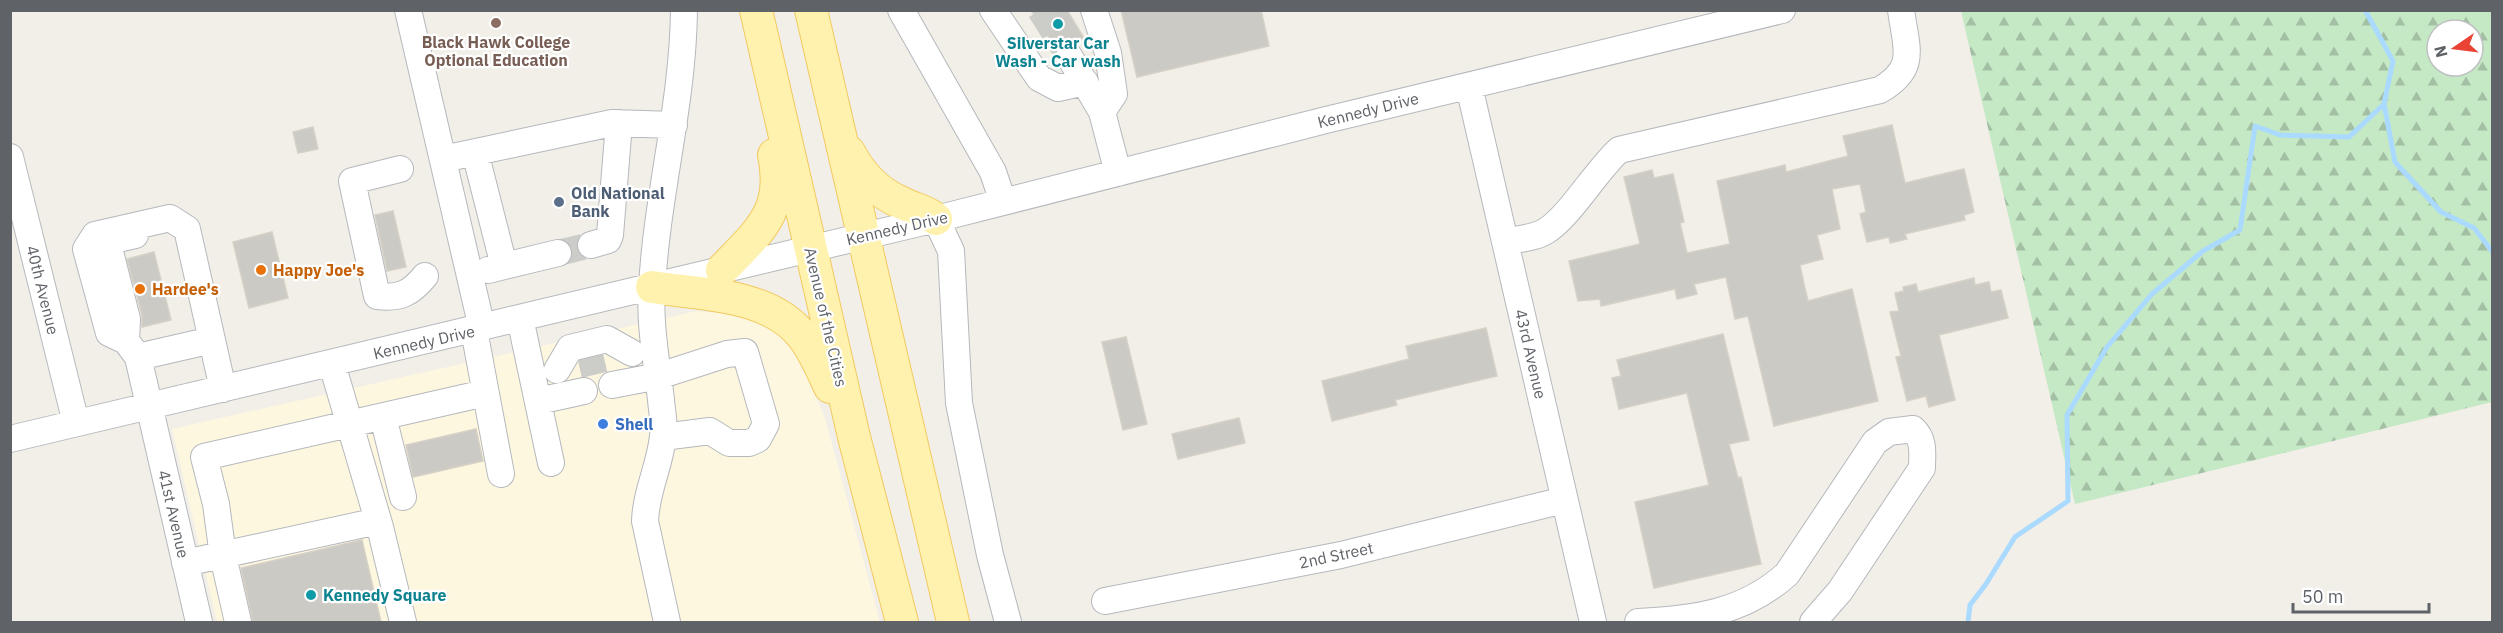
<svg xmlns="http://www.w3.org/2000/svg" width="2503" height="633" viewBox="0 0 2503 633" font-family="'IBM Plex Sans',sans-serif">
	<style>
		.commercial { fill: #fef7e0 }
		.forest { fill: url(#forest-firs); fill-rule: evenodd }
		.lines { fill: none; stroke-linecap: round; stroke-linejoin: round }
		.stream { stroke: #aadaff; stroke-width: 5 }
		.building { fill: #cccac5; stroke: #d6d1c6; stroke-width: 1.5 }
		.minor-tunnel { stroke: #ccccc8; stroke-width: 26; stroke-dasharray: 26 13; stroke-linecap: butt }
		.minor-casing { stroke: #b5b8bc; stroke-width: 28 }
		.major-casing { stroke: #f2c960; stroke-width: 34 }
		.minor { stroke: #fff; stroke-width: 26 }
		.major { stroke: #fff2af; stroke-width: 32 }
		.education-dot { fill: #8d6e63; stroke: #fff; stroke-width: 2 }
		.culture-dot { fill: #0f9aa8; stroke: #fff; stroke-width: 2 }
		.service-dot { fill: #5c6f8a; stroke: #fff; stroke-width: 2 }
		.food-dot { fill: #e8710a; stroke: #fff; stroke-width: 2 }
		.shop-dot { fill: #3f7fe0; stroke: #fff; stroke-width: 2 }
		.labels { text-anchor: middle; stroke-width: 4.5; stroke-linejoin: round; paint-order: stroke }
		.education-label { font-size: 16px; font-weight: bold; fill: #785e54; stroke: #fff }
		.culture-label { font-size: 16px; font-weight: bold; fill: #0d838f; stroke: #fff }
		.street-label { font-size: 16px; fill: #5f6368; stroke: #fff }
		.service-label { font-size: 16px; font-weight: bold; fill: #4e5e75; stroke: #fff; text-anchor: start }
		.food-label { font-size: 16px; font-weight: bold; fill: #c56008; stroke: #fff; text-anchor: start }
		.shop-label { font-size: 16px; font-weight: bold; fill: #366cbe; stroke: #fff; text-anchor: start }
	</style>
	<defs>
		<pattern id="forest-firs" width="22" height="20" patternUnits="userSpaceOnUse" patternTransform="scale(1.5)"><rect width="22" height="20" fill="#c5e8c5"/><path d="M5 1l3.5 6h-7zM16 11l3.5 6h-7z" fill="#a3c0a4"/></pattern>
	</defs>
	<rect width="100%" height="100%" fill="#f1efe8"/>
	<path class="commercial" d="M697,311L750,316L792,343L825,418L880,622H217L172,429Z"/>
	<path class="forest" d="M1961,11H2492V402L2075,504ZM2437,30H2473V66H2437Z"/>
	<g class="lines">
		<path class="stream" d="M2365,10L2393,61L2384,104L2395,162L2441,212L2474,228L2492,251
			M1968,622L1970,605L1986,584L2015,537L2068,501L2067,415L2107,347L2152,294L2203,251L2240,230L2255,126L2280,135L2349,137L2384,104"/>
	</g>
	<path class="building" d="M1031,10H1067L1084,38L1076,42L1077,44L1068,41L1056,48Z
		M1121,10H1261L1269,46L1137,77Z
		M1892,125L1905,183L1964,169L1974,212L1964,215L1965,220L1905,234L1907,239L1890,243L1889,237L1867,242L1860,214L1866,212L1860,184L1832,189L1840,229L1817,235L1823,259L1800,265L1804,284L1808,301L1852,289L1878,401L1774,426L1748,316L1735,319L1726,277L1694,284L1697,294L1677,299L1675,289L1601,306L1600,299L1578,301L1569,261L1640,244L1624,177L1652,170L1654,178L1673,174L1684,222L1680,223L1687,253L1730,244L1717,181L1785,165L1786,172L1848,156L1843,136Z
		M313,127L318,149L298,153L293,132Z
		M393,211L406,267L387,271L375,215Z
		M272,232L288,298L249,308L233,242Z
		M154,252L171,320L142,327V315L127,259Z
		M1974,278L1975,285L1989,282L1991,292L2001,290L2008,318L1939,335L1955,400L1929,407L1926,396L1907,401L1896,357L1901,356L1890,312L1899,311L1895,293L1904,291L1903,287L1916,284L1918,292Z
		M1486,328L1497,376L1395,400L1397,405L1332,421L1322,381L1409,359L1406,346Z
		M1723,334L1749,440L1729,444L1738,478L1741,477L1761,564L1654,588L1635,502L1709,485L1687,393L1619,409L1612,378L1621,376L1617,360Z
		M1126,337L1147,424L1123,430L1102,342Z
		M1239,418L1245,443L1178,459L1172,434Z
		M476,429L483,461L413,477L406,445Z
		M362,540L381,622H253L241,568Z"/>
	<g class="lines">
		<path class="minor-tunnel" d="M1040,10L1069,56
			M558,253L591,245
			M579,365L605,359"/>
		<g class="minor-casing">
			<path id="minor" d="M408,10L482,328
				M901,10L993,172L1003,202
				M993,10L1039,78L1058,88L1085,82
				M1094,10L1108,53L1114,94L1102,112
				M1069,56L1102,112L1118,173
				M1469,86L1593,622
				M475,152L504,266
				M10,157L76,423
				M443,159L612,123L674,125
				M400,169L352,181L377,296C400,299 411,293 425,276
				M936,219L951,251L959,403L990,555L1008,622
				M1505,242C1517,239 1535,238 1546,231C1570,216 1595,172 1619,150L1880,90C1918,68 1906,48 1901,10
				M591,245L608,240L610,235L619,123
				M488,270L558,253
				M520,318L551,463
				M474,330L501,474
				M126,341L127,319L109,248L113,240L135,235
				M138,357L212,340
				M332,364L380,527L403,622
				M557,370L570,348L607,339L632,353
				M612,385L659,376L727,354L745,352L766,424L758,439L749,443H729L710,431L663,437
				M538,401L584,391
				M383,417L403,497
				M10,439L936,219L1326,120L1782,10
				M185,563L378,521
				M1105,601L1341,555L1564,500
				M199,622L138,357L126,341L109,333L86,249L95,235L170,218L187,229L223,389
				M238,622L223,556L216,504L204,457L485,393
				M667,622L645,521C646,491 660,466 663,436C665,424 662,412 661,400C657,363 649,324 652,287C657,194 683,104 684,10
				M1638,622C1695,619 1744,613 1787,574L1875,442L1889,432L1913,429C1925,440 1922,454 1922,468L1840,591L1813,622"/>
		</g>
		<g class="major-casing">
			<path id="major" d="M756,10L854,437L902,622
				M811,10L953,622
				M849,152C861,175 878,193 902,203C914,209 926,211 936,219
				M722,270C758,232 786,212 774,155
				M652,287C702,295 771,293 804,338C815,353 822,370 830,387"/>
		</g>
		<use href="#minor" class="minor"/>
		<use href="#major" class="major"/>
	</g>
	<circle class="education-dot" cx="496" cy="23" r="6"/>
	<g class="culture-dot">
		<circle cx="1058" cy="24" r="6"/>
		<circle cx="311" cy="595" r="6"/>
	</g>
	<circle class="service-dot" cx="559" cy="202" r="6"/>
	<g class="food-dot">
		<circle cx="261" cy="270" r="6"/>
		<circle cx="140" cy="289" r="6"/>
	</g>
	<circle class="shop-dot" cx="603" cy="424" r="6"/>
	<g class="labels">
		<g class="education-label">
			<text x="496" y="48">Black Hawk College<tspan x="496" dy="18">Optional Education</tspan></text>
		</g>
		<g class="culture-label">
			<text x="1058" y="49">Silverstar Car<tspan x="1058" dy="18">Wash - Car wash</tspan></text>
			<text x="323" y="601" text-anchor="start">Kennedy Square</text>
		</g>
		<g class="street-label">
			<text transform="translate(1368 110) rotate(-14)" y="6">Kennedy Drive</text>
			<text transform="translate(897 228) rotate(-13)" y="6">Kennedy Drive</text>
			<text transform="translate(43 290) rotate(76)" y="6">40th Avenue</text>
			<text transform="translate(826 317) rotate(77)" y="6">Avenue of the Cities</text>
			<text transform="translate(424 342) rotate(-13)" y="6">Kennedy Drive</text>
			<text transform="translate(1531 354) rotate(77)" y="6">43rd Avenue</text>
			<text transform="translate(174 514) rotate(77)" y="6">41st Avenue</text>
			<text transform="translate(1336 555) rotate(-12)" y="6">2nd Street</text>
		</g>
		<g class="service-label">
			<text x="571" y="199">Old National<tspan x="571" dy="18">Bank</tspan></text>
		</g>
		<g class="food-label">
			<text x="273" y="276">Happy Joe's</text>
			<text x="152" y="295">Hardee's</text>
		</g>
		<g class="shop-label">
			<text x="615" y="430">Shell</text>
		</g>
	</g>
	<rect width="2503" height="633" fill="none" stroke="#5f6368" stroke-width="24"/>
	<g transform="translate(2455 48) rotate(256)"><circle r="28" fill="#ffffff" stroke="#bfc1c3" stroke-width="1.5"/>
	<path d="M0-4.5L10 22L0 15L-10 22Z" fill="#ea4335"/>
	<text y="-9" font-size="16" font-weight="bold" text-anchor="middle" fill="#5f6368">N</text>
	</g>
	<path d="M2293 603v9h136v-9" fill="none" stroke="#5f6368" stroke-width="3"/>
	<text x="2302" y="603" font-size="18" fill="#5f6368" stroke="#ffffff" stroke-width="4.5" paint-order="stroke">50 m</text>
</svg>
